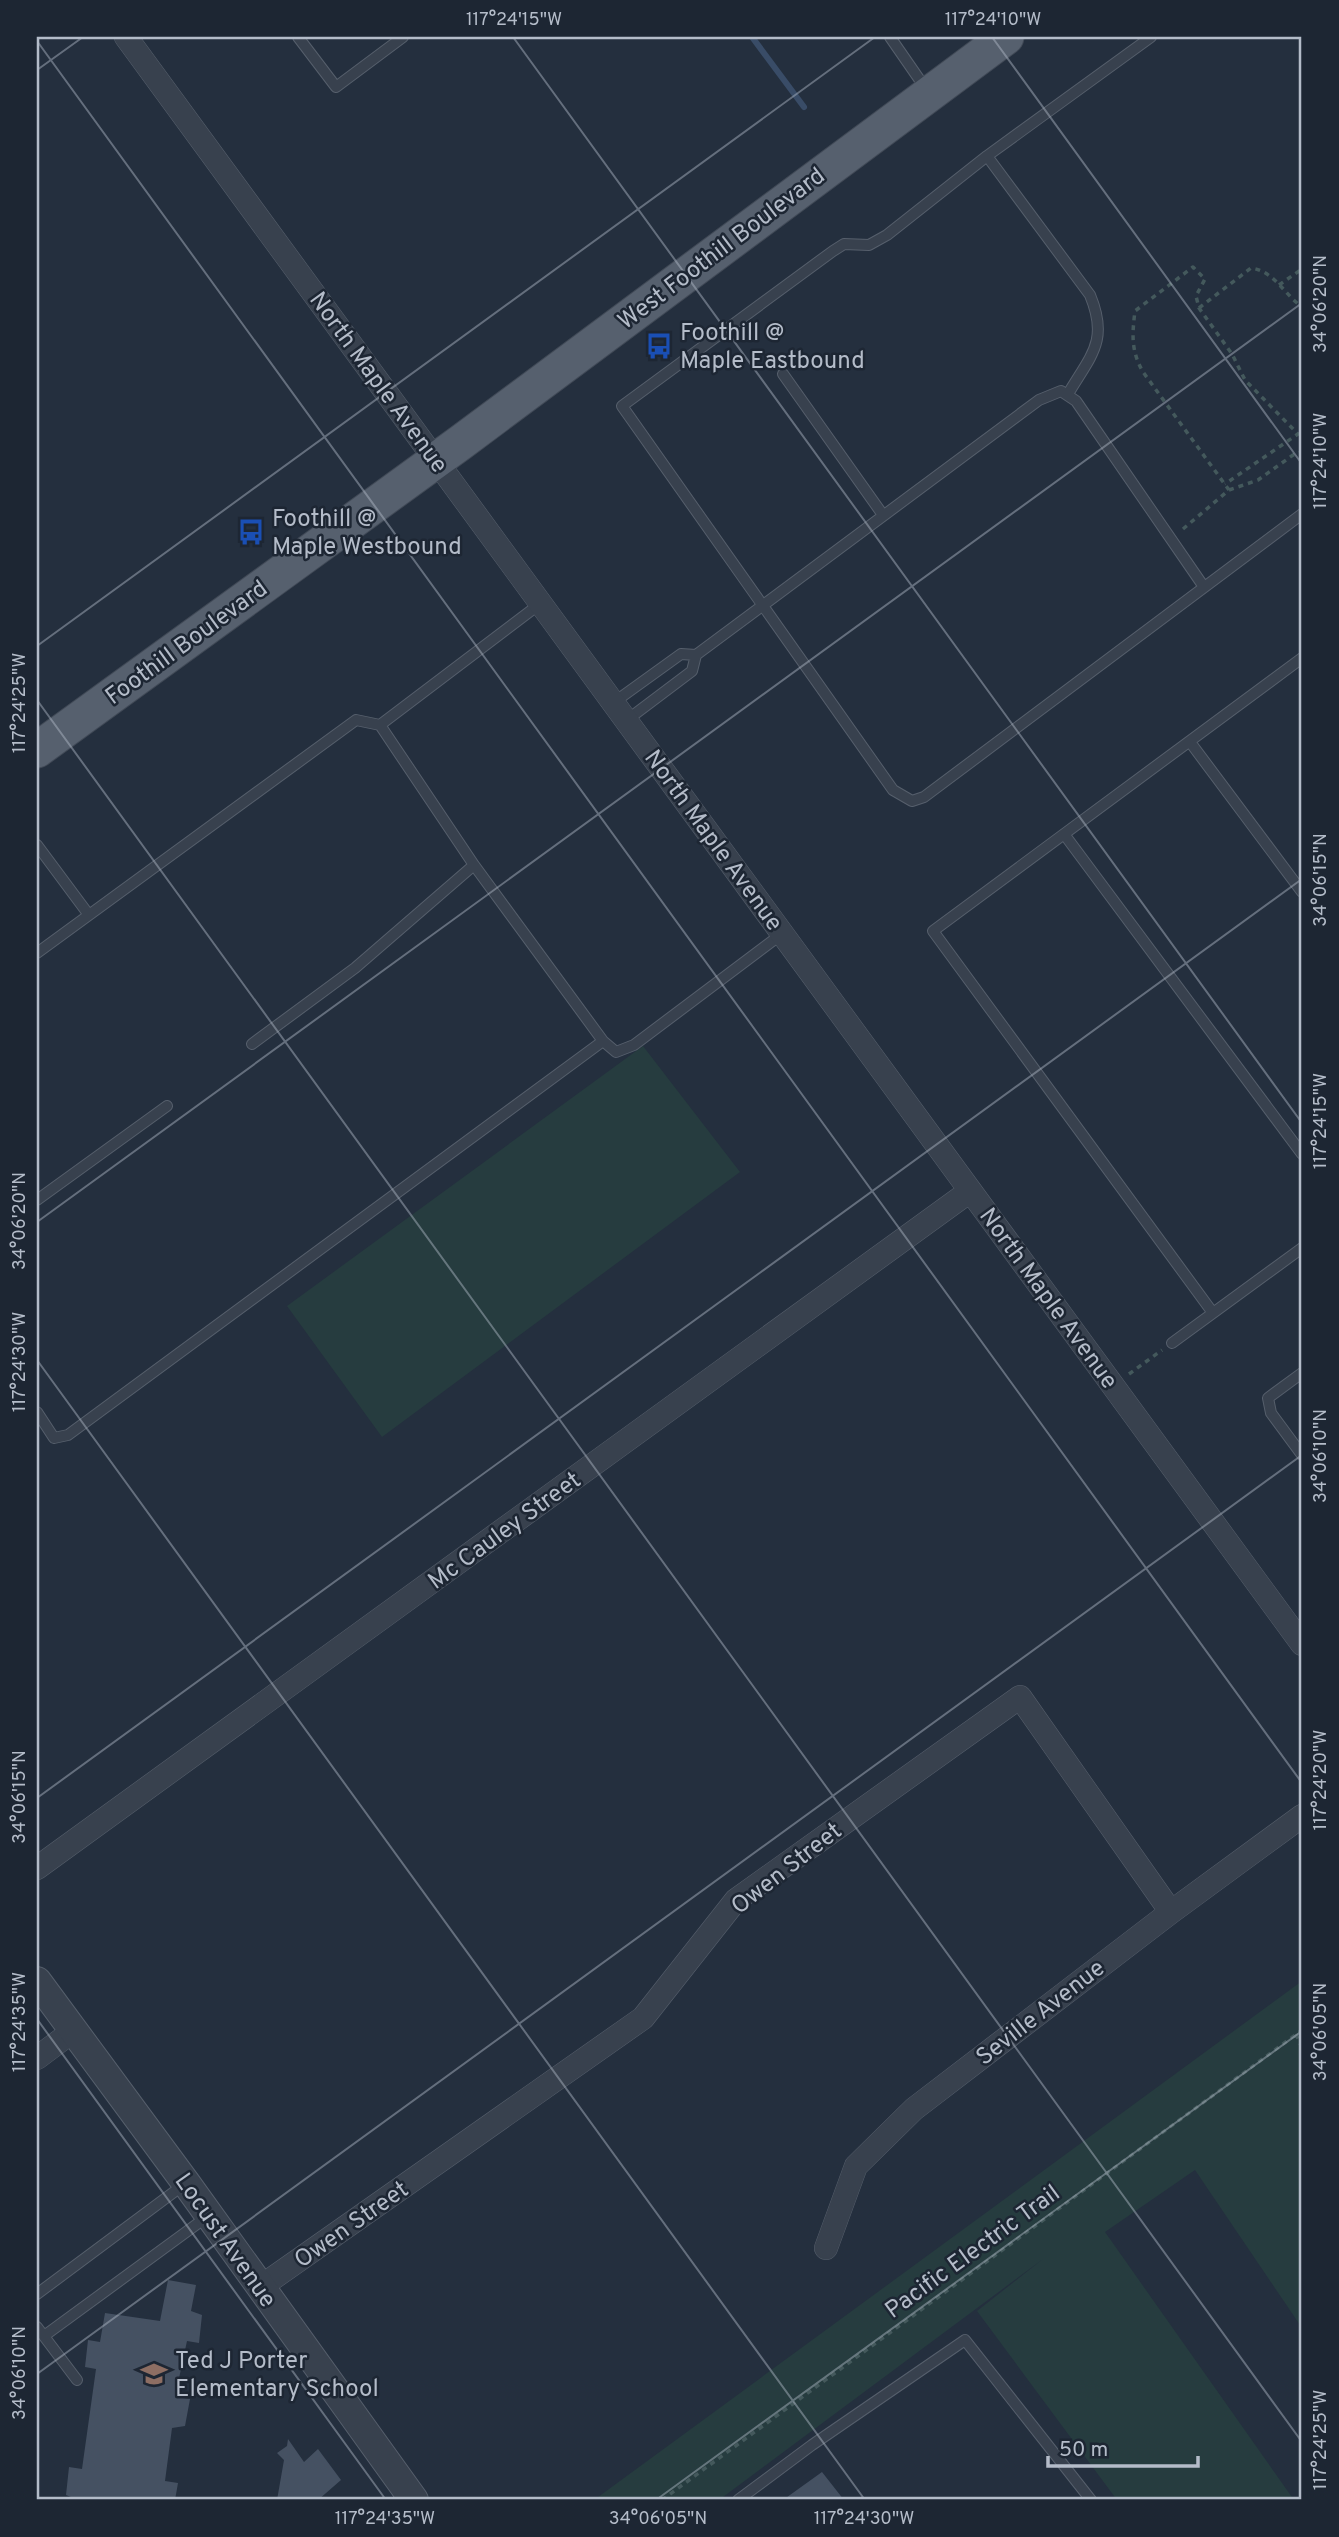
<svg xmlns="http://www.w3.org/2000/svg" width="1339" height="2537" viewBox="0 0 1339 2537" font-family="Overpass,sans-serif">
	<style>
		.green { fill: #263c3f }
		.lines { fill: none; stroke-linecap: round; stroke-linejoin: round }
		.stream { stroke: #394c67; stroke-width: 6 }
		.building { fill: #455162 }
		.service-casing { stroke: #565f6c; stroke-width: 12 }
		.minor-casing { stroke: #565f6c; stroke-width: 24 }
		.tertiary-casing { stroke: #565f6c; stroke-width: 30 }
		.primary-casing { stroke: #414a57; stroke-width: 37 }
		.path { stroke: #44595c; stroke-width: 3.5; stroke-dasharray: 5 5; stroke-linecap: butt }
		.service { stroke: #38414e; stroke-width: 10 }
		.minor { stroke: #38414e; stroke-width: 23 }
		.tertiary { stroke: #38414e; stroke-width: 28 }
		.primary { stroke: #56606e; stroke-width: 35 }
		.ticks { fill: none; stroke: #b4bcc9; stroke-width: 2; stroke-opacity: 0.45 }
		.labels { text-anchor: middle; stroke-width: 5; stroke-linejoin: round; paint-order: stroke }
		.street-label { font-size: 24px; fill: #b4bcc9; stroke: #1d2633 }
		.poi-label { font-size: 24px; fill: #b4bcc9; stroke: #1d2633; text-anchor: start }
		.neatline { fill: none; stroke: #b4bcc9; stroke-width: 2.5 }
		.ticks-label { font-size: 18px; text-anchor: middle; fill: #b4bcc9 }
	</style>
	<rect width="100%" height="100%" fill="#242f3e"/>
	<path class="green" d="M643,1046L740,1172L382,1437L287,1306Z
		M1302,1981V2328L1195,2170L1105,2232L1294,2500H1117L977,2311L1043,2259L719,2500H594Z"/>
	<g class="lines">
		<path class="stream" d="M752,37L804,107"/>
	</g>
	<path class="building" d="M168,2280L196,2285L191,2311L202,2315L199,2343L187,2341L175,2397L190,2399L185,2426L172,2428L165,2481L178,2483L175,2500H78L66,2495L69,2467L82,2469L96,2369L85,2367L88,2340L100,2342L105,2313L160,2321Z
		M288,2439L304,2462L318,2449L341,2480L318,2500H277L284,2460L277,2453L287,2446Z
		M822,2472L844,2500H783Z"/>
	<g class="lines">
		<g class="service-casing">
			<path id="service" d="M298,37L336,87L403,37
				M890,37L926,89
				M1151,37L987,156L887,235L869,245L844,244L833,251L622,406L893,790L912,801L924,797L1302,514
				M987,156L1090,295C1109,341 1091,355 1068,394
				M783,374L883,515
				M613,703L681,654L696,655
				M627,720L692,671L696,655L1039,400L1061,391L1076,401L1204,587
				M380,725L474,865
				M1190,742L1302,892
				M1064,834L1302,1154
				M37,845L89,915
				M37,953L356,720L380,725L541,603
				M252,1044L355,968L474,865L603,1041L616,1052L634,1045L783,933
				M37,1200L167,1106
				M1213,1313L933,931L1302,658
				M1172,1343L1302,1248
				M1302,1373L1268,1398L1271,1413L1302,1455
				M37,1412L54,1438L68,1435L603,1041
				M37,2294L186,2183
				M37,2327L77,2380
				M44,2336L208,2216
				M738,2500L812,2445L965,2340L1091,2500"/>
		</g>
		<g class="minor-casing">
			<path id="minor" d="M126,37L1302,1644
				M37,1868L970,1191
				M37,2058L73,2031
				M826,2248L856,2166L914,2109L1171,1912L1302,1816
				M259,2288L643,2018L736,1900L1020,1697L1171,1912"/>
		</g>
		<g class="tertiary-casing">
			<path id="tertiary" d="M37,1981L186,2183L414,2500"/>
		</g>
		<g class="primary-casing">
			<path id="primary" d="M37,750L460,443L1006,37"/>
		</g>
		<path class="path" d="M1279,285L1302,269
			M1199,308L1251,268C1274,271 1284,294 1302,307
			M1229,490L1258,480L1293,455L1302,452
			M1183,529L1229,490L1143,372C1131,351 1132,335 1135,311L1193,267L1205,279L1196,296L1199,308L1232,354L1245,380L1298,434L1225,484
			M1129,1374L1162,1350
			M1296,2034L1302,2048
			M662,2500L1302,2030"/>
		<use href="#service" class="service"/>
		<use href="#minor" class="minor"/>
		<use href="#tertiary" class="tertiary"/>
		<use href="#primary" class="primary"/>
	</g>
	<path class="ticks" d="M513,37L1302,1123M992,37L1302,464M37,41L1302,1783M37,70L83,37M37,646L875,37M37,700L1302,2442M37,1222L1302,303M37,1360L865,2500M37,1798L1302,879M37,2019L386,2500M37,2374L1302,1455M656,2500L1302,2031"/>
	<defs>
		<g id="bus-bare" transform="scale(2.1)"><path d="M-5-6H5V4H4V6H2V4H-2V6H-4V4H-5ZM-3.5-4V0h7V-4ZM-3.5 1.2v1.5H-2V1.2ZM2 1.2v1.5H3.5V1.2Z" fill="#1a4fb4" stroke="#1d2633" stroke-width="2.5" paint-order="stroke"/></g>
		<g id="school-bare" transform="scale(2.1)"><path d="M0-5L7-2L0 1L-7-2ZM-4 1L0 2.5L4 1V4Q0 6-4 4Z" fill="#8d6e63" stroke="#1d2633" stroke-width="2.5" paint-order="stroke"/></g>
	</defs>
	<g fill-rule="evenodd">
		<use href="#bus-bare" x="659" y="346"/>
		<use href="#bus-bare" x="251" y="532"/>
		<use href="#school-bare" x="154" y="2374"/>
	</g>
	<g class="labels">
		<g class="street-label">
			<text transform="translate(721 248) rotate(-37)" y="8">West Foothill Boulevard</text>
			<text transform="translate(379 382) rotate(54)" y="8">North Maple Avenue</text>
			<text transform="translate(186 642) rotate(-36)" y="8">Foothill Boulevard</text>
			<text transform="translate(714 840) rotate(54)" y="8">North Maple Avenue</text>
			<text transform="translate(1049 1298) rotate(54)" y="8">North Maple Avenue</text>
			<text transform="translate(504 1530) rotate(-36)" y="8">Mc Cauley Street</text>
			<text transform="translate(786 1868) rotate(-38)" y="8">Owen Street</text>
			<text transform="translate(1040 2012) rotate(-38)" y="8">Seville Avenue</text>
			<text transform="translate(351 2224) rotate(-35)" y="8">Owen Street</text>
			<text transform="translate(226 2240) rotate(55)" y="8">Locust Avenue</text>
			<text transform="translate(972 2251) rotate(-36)" y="8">Pacific Electric Trail</text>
		</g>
		<g class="poi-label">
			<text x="680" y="340">Foothill @<tspan x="680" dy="28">Maple Eastbound</tspan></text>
			<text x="272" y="526">Foothill @<tspan x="272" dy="28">Maple Westbound</tspan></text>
			<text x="175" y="2368">Ted J Porter<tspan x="175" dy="28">Elementary School</tspan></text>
		</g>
	</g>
	<rect width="1339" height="2537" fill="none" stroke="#1d2633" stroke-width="77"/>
	<path d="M1048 2456v10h150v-10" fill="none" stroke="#b4bcc9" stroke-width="3.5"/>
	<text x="1059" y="2456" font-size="21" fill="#b4bcc9" stroke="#1d2633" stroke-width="5" paint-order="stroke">50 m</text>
	<rect x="38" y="38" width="1262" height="2460" class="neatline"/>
	<g class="ticks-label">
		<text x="514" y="25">117°24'15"W</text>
		<text x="993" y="25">117°24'10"W</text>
		<text transform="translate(1320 304) rotate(-90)" y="6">34°06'20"N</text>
		<text transform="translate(1320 461) rotate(-90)" y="6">117°24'10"W</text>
		<text transform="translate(19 703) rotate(-90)" y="6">117°24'25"W</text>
		<text transform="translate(1320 880) rotate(-90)" y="6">34°06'15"N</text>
		<text transform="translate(1320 1121) rotate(-90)" y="6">117°24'15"W</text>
		<text transform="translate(19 1221) rotate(-90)" y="6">34°06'20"N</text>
		<text transform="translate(19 1362) rotate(-90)" y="6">117°24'30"W</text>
		<text transform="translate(1320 1456) rotate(-90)" y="6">34°06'10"N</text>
		<text transform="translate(1320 1780) rotate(-90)" y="6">117°24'20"W</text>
		<text transform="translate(19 1797) rotate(-90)" y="6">34°06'15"N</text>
		<text transform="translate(19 2022) rotate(-90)" y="6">117°24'35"W</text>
		<text transform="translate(1320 2032) rotate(-90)" y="6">34°06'05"N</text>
		<text transform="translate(19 2373) rotate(-90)" y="6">34°06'10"N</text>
		<text transform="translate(1320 2440) rotate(-90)" y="6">117°24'25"W</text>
		<text x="385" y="2524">117°24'35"W</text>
		<text x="658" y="2524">34°06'05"N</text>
		<text x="864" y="2524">117°24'30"W</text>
	</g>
</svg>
